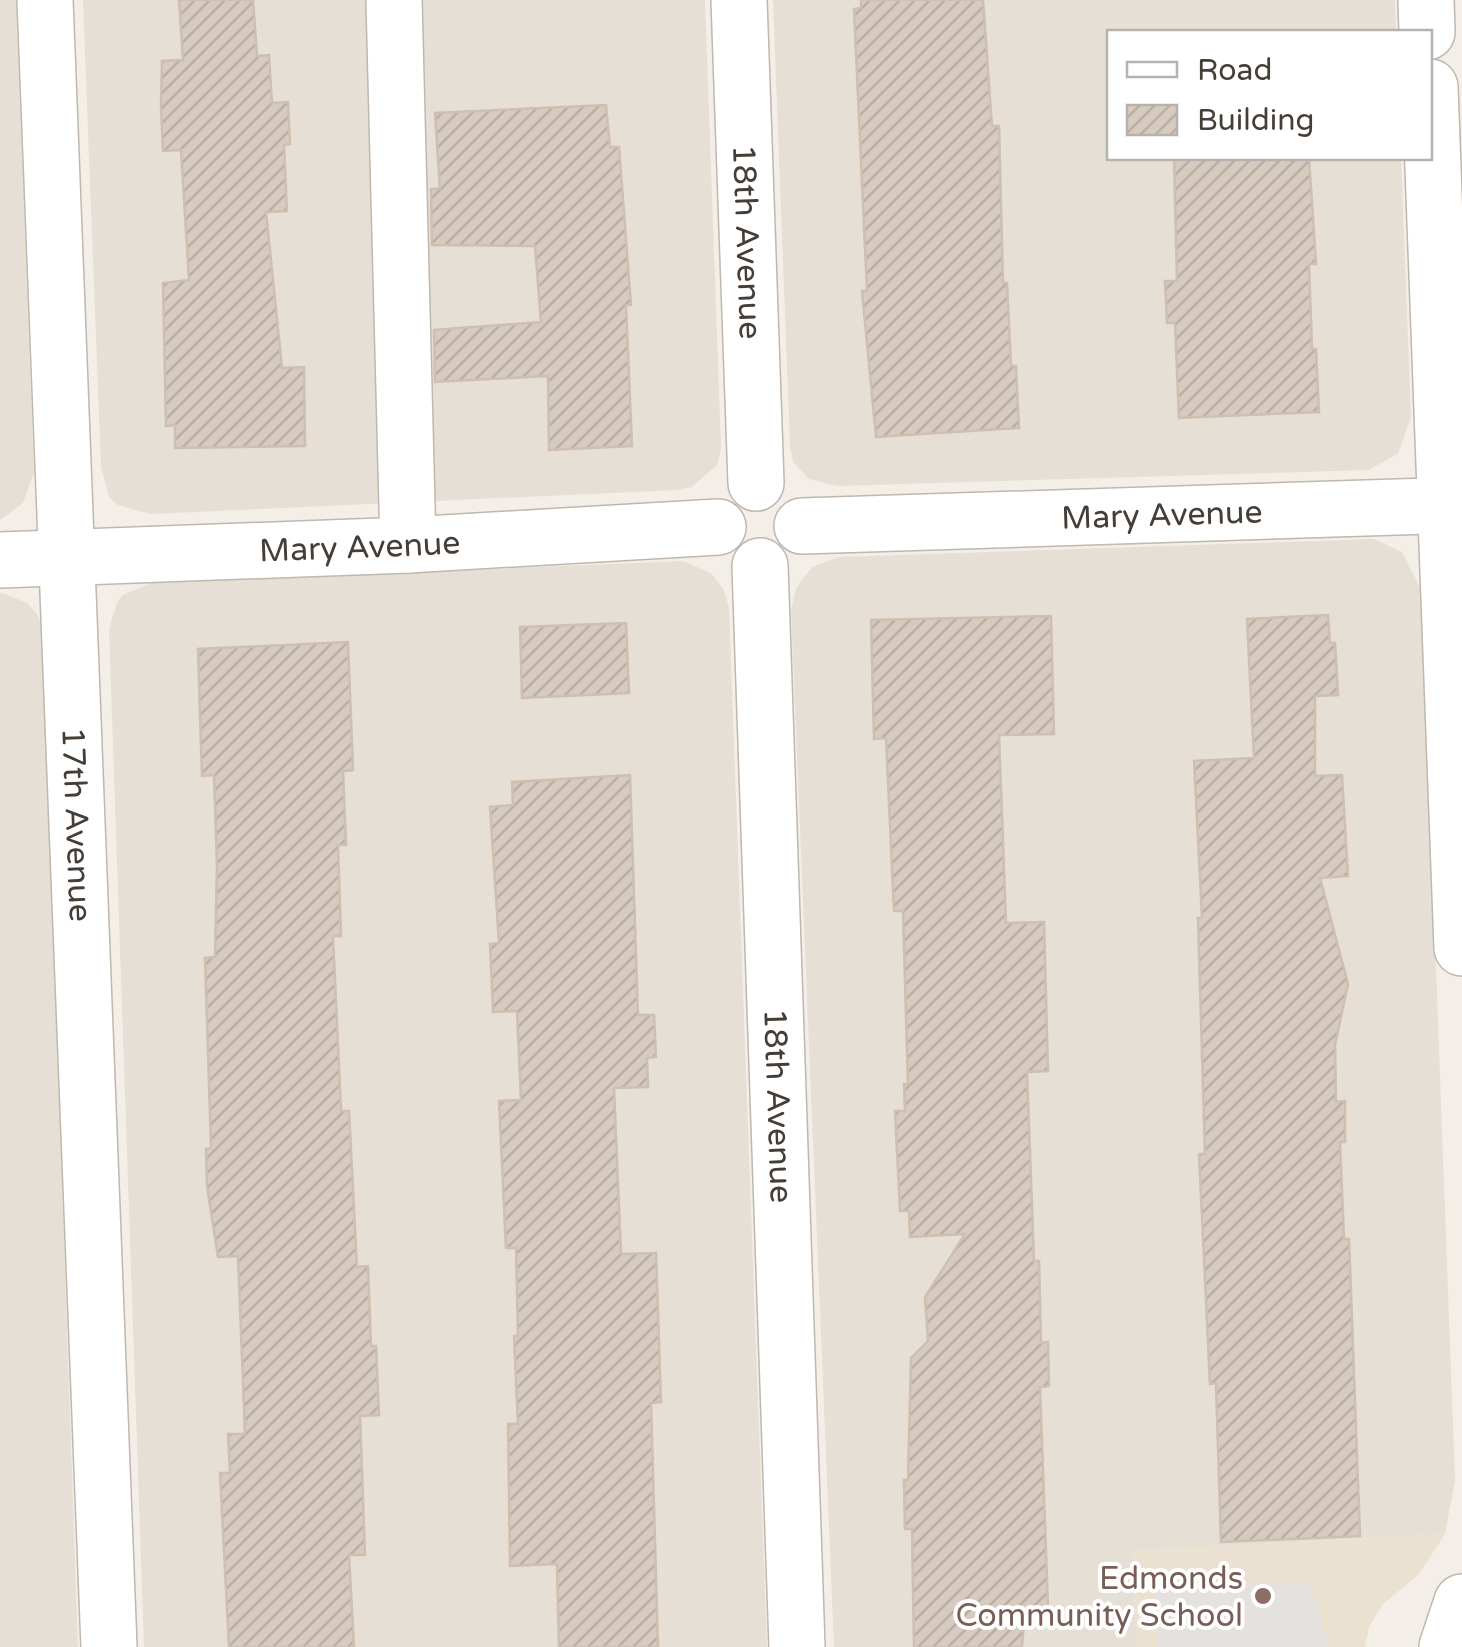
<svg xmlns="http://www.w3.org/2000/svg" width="1462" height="1647" viewBox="0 0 1462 1647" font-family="'Varela Round',sans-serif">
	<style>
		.residential { fill: #e6dfd5 }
		.education { fill: #ebe1d1 }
		.parking { fill: #e4e1df }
		.building { fill: url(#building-hatch); stroke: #cebfb0; stroke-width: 2.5 }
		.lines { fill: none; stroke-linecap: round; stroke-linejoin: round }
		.minor-casing { stroke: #c1b7ad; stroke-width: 58 }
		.minor { stroke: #fff; stroke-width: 55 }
		.education-dot { fill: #8d6e63; stroke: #fff; stroke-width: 4 }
		.labels { text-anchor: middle; stroke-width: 8; stroke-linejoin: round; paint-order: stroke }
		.street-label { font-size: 32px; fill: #453e36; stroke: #fff }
		.education-label { font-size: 32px; fill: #785e54; stroke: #fff; text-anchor: end }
	</style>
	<defs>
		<pattern id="building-hatch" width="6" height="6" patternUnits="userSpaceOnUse" patternTransform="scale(2.5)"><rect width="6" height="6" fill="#d7cbc0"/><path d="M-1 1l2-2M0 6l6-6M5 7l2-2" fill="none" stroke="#baafa6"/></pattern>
	</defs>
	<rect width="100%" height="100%" fill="#f3eee7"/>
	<path class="residential" d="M0,0H16L34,473L23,503L0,520Z
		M83,0H705L721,448L717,465L692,487L677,490L150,514L118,505L109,497L101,467Z
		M773,0H1395L1396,32H1110V158H1401L1411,417L1398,454L1368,470L837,486L809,479L793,462L790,445Z
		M1374,539L1402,552L1422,592L1455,1480L1445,1534L1132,1551L1137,1647H834L791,611L796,588L812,567L839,557Z
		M684,561L712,574L724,590L729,608L767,1647H144L109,629L117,603L123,595L151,583Z
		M0,592L27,603L38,615L43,633L78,1647H0Z"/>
	<path class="education" d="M1445,1534L1419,1574L1383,1604L1369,1627L1365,1647H1137L1132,1551Z"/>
	<path class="parking" d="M1310,1582L1329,1647H1157L1155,1589Z"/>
	<path class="building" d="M179,0H253L257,56L269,55L272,103L288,102L290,144L284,145L287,211L266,212L282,368L304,367L305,446L175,448V425L166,426L163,283L189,280L181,150L163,151L161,107L162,61L183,60Z
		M861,0H983L992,126H999L1003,283H1007L1011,366H1016L1019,428L876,437L862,291H867L854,9L861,8Z
		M606,105L610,147H619L631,305H626L632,446L549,450L548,376L435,382L434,330L541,322L535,246L432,245L431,189H440L435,113Z
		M1174,158H1309L1316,264H1309L1312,349H1316L1319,412L1179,418L1175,323H1167L1165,281H1177Z
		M1328,615L1330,643H1335L1338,695L1315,696V776L1342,775L1345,826L1348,876L1320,878L1348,984L1335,1045L1336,1102L1345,1101V1142H1340L1344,1239H1349L1360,1536L1221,1542L1216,1383L1210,1384L1199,1154H1205L1198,918L1202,917L1194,761L1254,758L1247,619Z
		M1051,616L1054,734L999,735L1006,923L1044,922L1048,1071L1027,1072L1034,1261H1039L1041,1343L1048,1342L1049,1386L1040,1387L1048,1608L1025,1609L1022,1647H914L912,1529H905L904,1480H908L911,1358L928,1341L925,1297L965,1234L910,1237L909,1211H900L895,1111H905L904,1084H908L903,911H894L886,738L874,739L871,620Z
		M626,623L629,693L522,698L520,627Z
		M348,642L353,770L343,771L346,845H338L341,936H333L341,1111H349L357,1267L368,1266L371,1346H376L379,1415L360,1416L365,1555H349L354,1647H229L220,1473H230L228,1434H245L238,1256L218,1257L207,1186L206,1149L211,1148L205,958L215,957L217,865L214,775L202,776L198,649Z
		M630,775L638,1015H654L656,1057L647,1058L648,1087L614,1088L616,1137L621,1254L656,1253L661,1402L651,1403L658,1647H559L557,1564L510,1566L508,1424H518L514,1336H518L516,1248H506L499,1101L521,1100L517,1011L493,1012L490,944L499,943L490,807L513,805L512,782Z"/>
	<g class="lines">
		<g class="minor-casing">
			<g id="minor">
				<path id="s1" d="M45,0L109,1647"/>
				<path d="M394,0L408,545"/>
				<path id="s2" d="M739,0L756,483"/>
				<path d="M1426,0L1427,32"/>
				<path d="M1430,87L1462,948"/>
				<path id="s3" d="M802,526L1462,505"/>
				<path id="s4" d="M0,560L408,545L718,527"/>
				<path id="s5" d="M760,566L797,1647"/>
				<path d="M1447,1647L1462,1602"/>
			</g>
		</g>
		<use href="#minor" class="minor"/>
	</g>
	<circle class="education-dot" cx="1263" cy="1596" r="10"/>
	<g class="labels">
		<g class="street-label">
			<text dy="11" stroke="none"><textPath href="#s2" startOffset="242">18th Avenue</textPath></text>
			<text dy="11" stroke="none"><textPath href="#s3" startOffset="360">Mary Avenue</textPath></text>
			<text dy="11" stroke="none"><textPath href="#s4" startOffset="360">Mary Avenue</textPath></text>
			<text dy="11" stroke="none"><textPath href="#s1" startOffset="825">17th Avenue</textPath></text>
			<text dy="11" stroke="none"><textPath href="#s5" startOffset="540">18th Avenue</textPath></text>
		</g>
		<g class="education-label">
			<text x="1243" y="1589">Edmonds<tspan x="1243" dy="37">Community School</tspan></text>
		</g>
	</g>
	<rect x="1107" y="30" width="325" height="130" fill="#ffffff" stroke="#b5b2af" stroke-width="2.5"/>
	<rect x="1127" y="62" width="50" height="15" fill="#ffffff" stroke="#b5b2af" stroke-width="2.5"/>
	<text x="1197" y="80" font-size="30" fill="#453e36">Road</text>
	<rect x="1127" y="105" width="50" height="30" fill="url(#building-hatch)" stroke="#b5b2af" stroke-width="2.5"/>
	<text x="1197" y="130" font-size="30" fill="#453e36">Building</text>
</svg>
